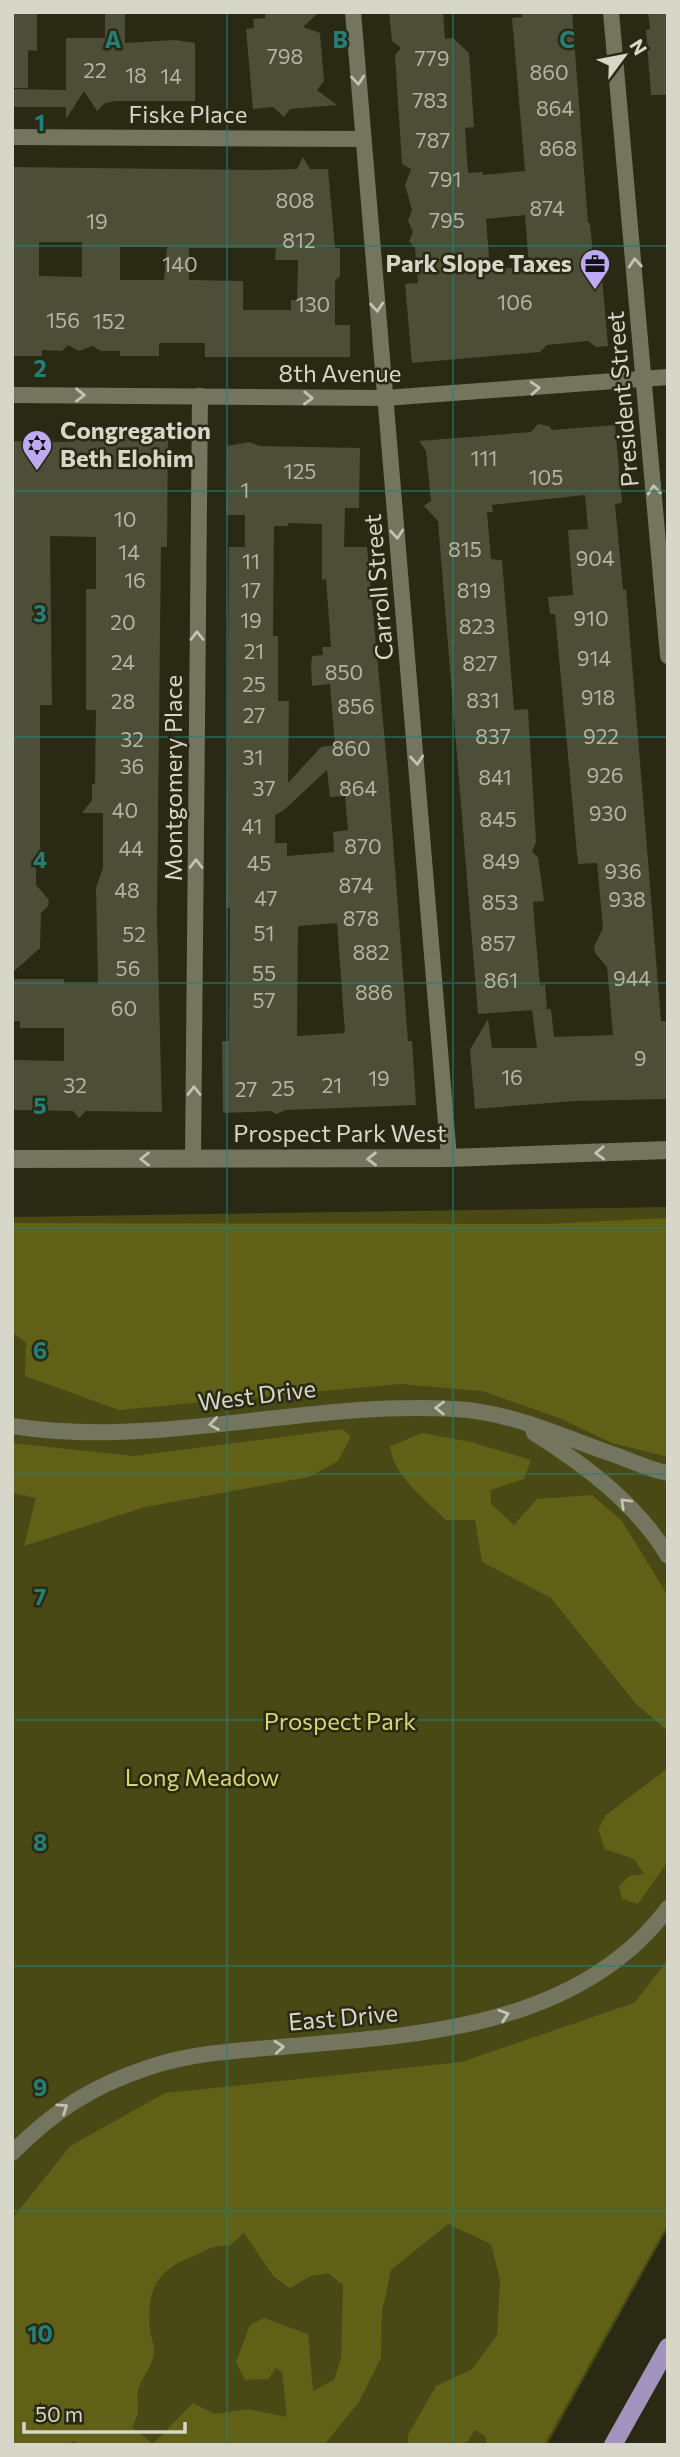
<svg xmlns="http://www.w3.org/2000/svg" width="680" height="2457" viewBox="0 0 680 2457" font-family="Commissioner,sans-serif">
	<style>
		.green { fill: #494916 }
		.forest { fill: #606017; fill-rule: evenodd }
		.building { fill: #4d4e38; fill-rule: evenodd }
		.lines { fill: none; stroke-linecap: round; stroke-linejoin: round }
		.street { stroke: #74755e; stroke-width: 16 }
		.secondary { stroke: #74755e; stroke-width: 18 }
		.primary { stroke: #a293be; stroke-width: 18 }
		.oneway { stroke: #c2c3b4 }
		.grid { fill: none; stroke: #238077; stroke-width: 2; stroke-opacity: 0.55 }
		.labels { text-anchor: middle; stroke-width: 5; stroke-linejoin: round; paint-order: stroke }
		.number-label { font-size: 21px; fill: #b4b4a5 }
		.street-label { font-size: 24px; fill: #d6d6c9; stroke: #292914 }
		.poi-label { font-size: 24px; font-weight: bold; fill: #d6d6c9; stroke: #292914; text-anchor: end }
		.park-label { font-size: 24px; fill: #d5d674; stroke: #292914 }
		.grid-label { font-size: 23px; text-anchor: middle; font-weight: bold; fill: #238077; stroke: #292914; stroke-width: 5; stroke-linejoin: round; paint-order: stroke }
	</style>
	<rect width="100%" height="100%" fill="#292914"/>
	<path class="green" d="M668,1207V2228L547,2445H12V1217Z"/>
	<path class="forest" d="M668,1218V1457L612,1443L559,1418L482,1391L400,1384L119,1410L25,1376L26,1343L12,1332V1223L545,1224Z
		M343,1429L351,1437L338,1461L309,1477L145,1507L24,1546L36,1498L12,1493V1443L134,1456Z
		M422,1433L471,1442L531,1460L524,1479L491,1490V1504L514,1525L537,1499L592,1495L622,1521L668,1596V1731L636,1704L551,1598L482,1562L475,1520H446C425,1499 393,1476 390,1446Z
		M668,1768V1861L638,1904L622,1899L619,1886L629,1876L644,1874L634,1859L605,1849L598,1829L606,1815Z
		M668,1960V2223L544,2445H487L485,2436L475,2430L465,2445H408V2435L436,2386L472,2369L497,2335L500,2280L491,2244L448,2224L391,2270L382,2312L381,2358L359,2402L324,2445H78L73,2441L67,2445H12V2219L70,2146L165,2093L461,2062L634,2003ZM244,2233L274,2277L290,2288L311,2276L328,2273L343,2285L341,2358L334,2380L313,2391L308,2334L264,2318L250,2325L236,2362L245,2380L268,2379L276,2368L282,2372L287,2417L248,2409L215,2414L193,2403L153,2444L132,2427C144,2407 134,2402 139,2387C144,2375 153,2365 154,2352C155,2345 151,2338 150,2331C147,2291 154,2271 194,2256C207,2250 215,2244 229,2246Z"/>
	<path class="building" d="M12,12L37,14V51L28,50V88H12Z
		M265,12H319L303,27L320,33L324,81L317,90L337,105L290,109L284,117L273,107L253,109L246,29L254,28L253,19L265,18Z
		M389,12H443L445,39L453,38L469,53L474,127L465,128L468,173L482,172L483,175L525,171L512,18L522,17L521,12H572L588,223H590L595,278L602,277L608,346L596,347L588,341L547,345L540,352L412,363L405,284L418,283L415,248L409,241L413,232L408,221L412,210L405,185L411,169L402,164L395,55L401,48L392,41ZM525,215L529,266L490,270L486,219Z
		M648,12H668V95H651L646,30L650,29Z
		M105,14H125V43L175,40L195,43V101H116L105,103L97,111L84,91L66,119V107H12V89L66,90V38H105Z
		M303,157L310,169H328L335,248H340V276L335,281V325H350V357H205V343H159V356H120V351H101L92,346L79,351L68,345L62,351L42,350V356H12V167L262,170L297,169ZM39,242H82V277L39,276ZM120,247H167L164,280H120ZM189,248H276L275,260H298L297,300H291V310H243V281L189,280Z
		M538,424L549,426L552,430L615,425L622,503L615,504L623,590L626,589L661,1021H667L668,1099L575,1101L475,1109L470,1050L488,1019L492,1048H537L532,1010L551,1009L554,1037L613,1035L607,967L595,953L594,947L603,928L597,863L578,864L555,614H550L548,597L573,595L568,530L588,529L585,495L492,505L493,512H487L491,559L502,560L514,710L528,709L536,842L532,852L538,857L544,901L533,902L535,930L540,985L545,984L547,1009L478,1014L438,521L424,506L431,501L426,451L419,441L531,432Z
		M68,434L168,435L167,547H161L160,631L157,920L162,1112L86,1111L79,1118L73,1111L12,1110V1060L64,1061V1028H20V1021H12V979H64V984H98L96,888L103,868V813H82L92,800V784H95L96,710H86V589H96V537L50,536L52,705H40V846L42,856L36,862V885L49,900L48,906L41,913L40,948L12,973V441L68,442Z
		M249,442L260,446L360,448L359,508H345L344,547H367L388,775L408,1041H412L416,1105L286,1110L276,1114L271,1111L223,1113L222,1041H229L230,908H226L229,547H245V515H226L227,446ZM288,523L322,524V580L326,579L331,647H322L323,655L312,656L311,665L312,686L330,684L335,745L321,747L288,783L289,701H278V636H273L274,526H288ZM327,770L330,797L345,796L348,830L333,832L334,852L287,856V843H275V815L284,810ZM337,923L345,1033L297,1036L298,926Z"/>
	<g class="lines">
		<path class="street" d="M353,12L449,1158
			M611,12L668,656
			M12,137L363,139
			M12,395L385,398L668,377
			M193,1159L200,396
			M12,1426C160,1449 307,1400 455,1409C512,1412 565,1438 618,1456C634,1462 651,1470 668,1473
			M534,1433C585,1465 637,1504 668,1556
			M12,2153C55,2110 92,2086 150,2067C195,2052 245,2050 292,2046C424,2035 581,2025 668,1908"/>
		<path class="secondary" d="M12,1159L449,1158L668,1150"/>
		<path class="primary" d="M613,2445L668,2347"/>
	</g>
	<defs><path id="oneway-chevron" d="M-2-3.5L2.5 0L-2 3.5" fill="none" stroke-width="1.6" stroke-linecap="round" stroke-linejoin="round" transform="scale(1.75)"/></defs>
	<g class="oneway">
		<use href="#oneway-chevron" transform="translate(358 80) rotate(85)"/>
		<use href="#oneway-chevron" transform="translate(635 263) rotate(-95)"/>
		<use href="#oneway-chevron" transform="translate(377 307) rotate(85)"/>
		<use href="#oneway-chevron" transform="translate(535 388) rotate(-4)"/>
		<use href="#oneway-chevron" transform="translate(80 395) rotate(1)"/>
		<use href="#oneway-chevron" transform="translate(308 398) rotate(1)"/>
		<use href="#oneway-chevron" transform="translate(654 490) rotate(-95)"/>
		<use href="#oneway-chevron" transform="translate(397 534) rotate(85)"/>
		<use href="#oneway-chevron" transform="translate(197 636) rotate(-90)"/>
		<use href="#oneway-chevron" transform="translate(417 760) rotate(85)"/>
		<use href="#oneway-chevron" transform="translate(196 864) rotate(-90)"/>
		<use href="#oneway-chevron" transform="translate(194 1091) rotate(-90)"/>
		<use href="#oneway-chevron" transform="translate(600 1153) rotate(178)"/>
		<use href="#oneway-chevron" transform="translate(145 1159) rotate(-180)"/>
		<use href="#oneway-chevron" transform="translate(372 1159) rotate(179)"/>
		<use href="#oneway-chevron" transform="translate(440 1408) rotate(-179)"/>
		<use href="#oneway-chevron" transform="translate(214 1424) rotate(172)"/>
		<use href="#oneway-chevron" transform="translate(625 1503) rotate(-136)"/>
		<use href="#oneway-chevron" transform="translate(504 2015) rotate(-18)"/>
		<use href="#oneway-chevron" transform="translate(279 2047) rotate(-5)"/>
		<use href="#oneway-chevron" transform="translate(63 2108) rotate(-34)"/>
	</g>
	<path class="grid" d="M227,12V2445M453,12V2445M12,246H668M12,491H668M12,737H668M12,983H668M12,1228H668M12,1474H668M12,1720H668M12,1966H668M12,2211H668"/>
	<defs>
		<g id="office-pin" transform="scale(1.575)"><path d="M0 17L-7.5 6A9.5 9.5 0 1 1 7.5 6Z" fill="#bea9f5" stroke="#292914"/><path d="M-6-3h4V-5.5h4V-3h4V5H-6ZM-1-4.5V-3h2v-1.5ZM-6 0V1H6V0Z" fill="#111"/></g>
		<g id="synagogue-pin" transform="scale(1.575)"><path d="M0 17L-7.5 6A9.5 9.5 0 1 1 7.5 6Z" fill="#bea9f5" stroke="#292914"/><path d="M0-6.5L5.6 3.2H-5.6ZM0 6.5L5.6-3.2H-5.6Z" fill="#111"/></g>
	</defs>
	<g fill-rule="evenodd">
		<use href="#office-pin" x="595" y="264"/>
		<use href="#synagogue-pin" x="37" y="445"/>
	</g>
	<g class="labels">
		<g class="number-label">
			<text x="285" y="64">798</text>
			<text x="432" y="66">779</text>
			<text x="95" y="78">22</text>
			<text x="549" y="80">860</text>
			<text x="136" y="83">18</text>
			<text x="171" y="84">14</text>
			<text x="430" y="108">783</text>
			<text x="555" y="116">864</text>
			<text x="433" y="148">787</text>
			<text x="558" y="156">868</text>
			<text x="445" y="187">791</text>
			<text x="295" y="208">808</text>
			<text x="547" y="216">874</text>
			<text x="447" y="228">795</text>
			<text x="97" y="229">19</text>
			<text x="299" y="248">812</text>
			<text x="180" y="272">140</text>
			<text x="515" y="310">106</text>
			<text x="313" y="312">130</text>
			<text x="63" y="328">156</text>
			<text x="109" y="329">152</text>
			<text x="484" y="466">111</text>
			<text x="300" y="479">125</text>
			<text x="546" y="485">105</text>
			<text x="245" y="498">1</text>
			<text x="125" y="527">10</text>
			<text x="465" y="557">815</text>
			<text x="129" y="560">14</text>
			<text x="595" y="566">904</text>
			<text x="251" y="569">11</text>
			<text x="135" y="588">16</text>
			<text x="251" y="598">17</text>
			<text x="474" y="598">819</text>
			<text x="591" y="626">910</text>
			<text x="251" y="628">19</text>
			<text x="123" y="630">20</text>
			<text x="477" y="634">823</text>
			<text x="254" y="659">21</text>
			<text x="594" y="666">914</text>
			<text x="123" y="670">24</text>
			<text x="480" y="671">827</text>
			<text x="344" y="680">850</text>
			<text x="254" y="692">25</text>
			<text x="598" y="705">918</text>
			<text x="483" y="708">831</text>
			<text x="123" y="709">28</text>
			<text x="356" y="714">856</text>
			<text x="254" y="723">27</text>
			<text x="493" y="744">837</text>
			<text x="601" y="744">922</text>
			<text x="132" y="747">32</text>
			<text x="351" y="756">860</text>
			<text x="253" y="765">31</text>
			<text x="132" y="774">36</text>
			<text x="605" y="783">926</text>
			<text x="495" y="785">841</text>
			<text x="264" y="796">37</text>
			<text x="358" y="796">864</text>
			<text x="125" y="818">40</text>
			<text x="608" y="821">930</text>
			<text x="498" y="827">845</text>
			<text x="252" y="834">41</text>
			<text x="363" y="854">870</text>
			<text x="131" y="856">44</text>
			<text x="501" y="869">849</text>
			<text x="259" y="871">45</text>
			<text x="623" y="879">936</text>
			<text x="356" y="893">874</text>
			<text x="127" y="898">48</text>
			<text x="266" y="906">47</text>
			<text x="627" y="907">938</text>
			<text x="500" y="910">853</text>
			<text x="361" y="926">878</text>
			<text x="264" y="941">51</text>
			<text x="134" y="942">52</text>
			<text x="498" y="951">857</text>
			<text x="371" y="960">882</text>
			<text x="128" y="976">56</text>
			<text x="264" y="981">55</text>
			<text x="632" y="986">944</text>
			<text x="501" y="988">861</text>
			<text x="374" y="1000">886</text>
			<text x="264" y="1008">57</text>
			<text x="124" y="1016">60</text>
			<text x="640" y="1066">9</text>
			<text x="512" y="1085">16</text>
			<text x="379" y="1086">19</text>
			<text x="75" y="1093">32</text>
			<text x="332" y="1093">21</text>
			<text x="283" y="1096">25</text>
			<text x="246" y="1097">27</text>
		</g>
		<g class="street-label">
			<text x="188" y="123">Fiske Place</text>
			<text x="340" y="382">8th Avenue</text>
			<text transform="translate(623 399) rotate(-95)" y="8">President Street</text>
			<text transform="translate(379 587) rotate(-95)" y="8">Carroll Street</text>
			<text transform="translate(174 778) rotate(-90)" y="8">Montgomery Place</text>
			<text x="340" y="1142">Prospect Park West</text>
			<text transform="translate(257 1396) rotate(-7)" y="8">West Drive</text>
			<text transform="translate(343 2018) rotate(-5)" y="8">East Drive</text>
		</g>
		<g class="poi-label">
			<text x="572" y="272">Park Slope Taxes</text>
			<text x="60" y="439" text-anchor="start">Congregation<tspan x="60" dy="28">Beth Elohim</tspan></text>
		</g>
		<g class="park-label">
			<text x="340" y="1730">Prospect Park</text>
			<text x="202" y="1786">Long Meadow</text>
		</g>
	</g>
	<g class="grid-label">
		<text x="113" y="48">A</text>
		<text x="340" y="48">B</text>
		<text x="567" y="48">C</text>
		<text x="40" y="131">1</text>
		<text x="40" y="377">2</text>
		<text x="40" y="622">3</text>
		<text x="40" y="868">4</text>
		<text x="40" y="1114">5</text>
		<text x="40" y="1359">6</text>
		<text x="40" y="1605">7</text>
		<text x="40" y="1851">8</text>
		<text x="40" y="2096">9</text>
		<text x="40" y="2342">10</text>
	</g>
	<rect width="680" height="2457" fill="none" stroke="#d6d6c9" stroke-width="28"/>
	<g transform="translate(624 56) rotate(58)" stroke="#292914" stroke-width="5" paint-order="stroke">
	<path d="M0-5L12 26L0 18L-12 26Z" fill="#d6d6c9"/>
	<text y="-10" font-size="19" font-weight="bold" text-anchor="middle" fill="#d6d6c9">N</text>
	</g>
	<path d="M24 2422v10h161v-10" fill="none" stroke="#d6d6c9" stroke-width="3.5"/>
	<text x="35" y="2422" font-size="21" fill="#d6d6c9" stroke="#292914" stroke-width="5" paint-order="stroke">50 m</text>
</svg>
